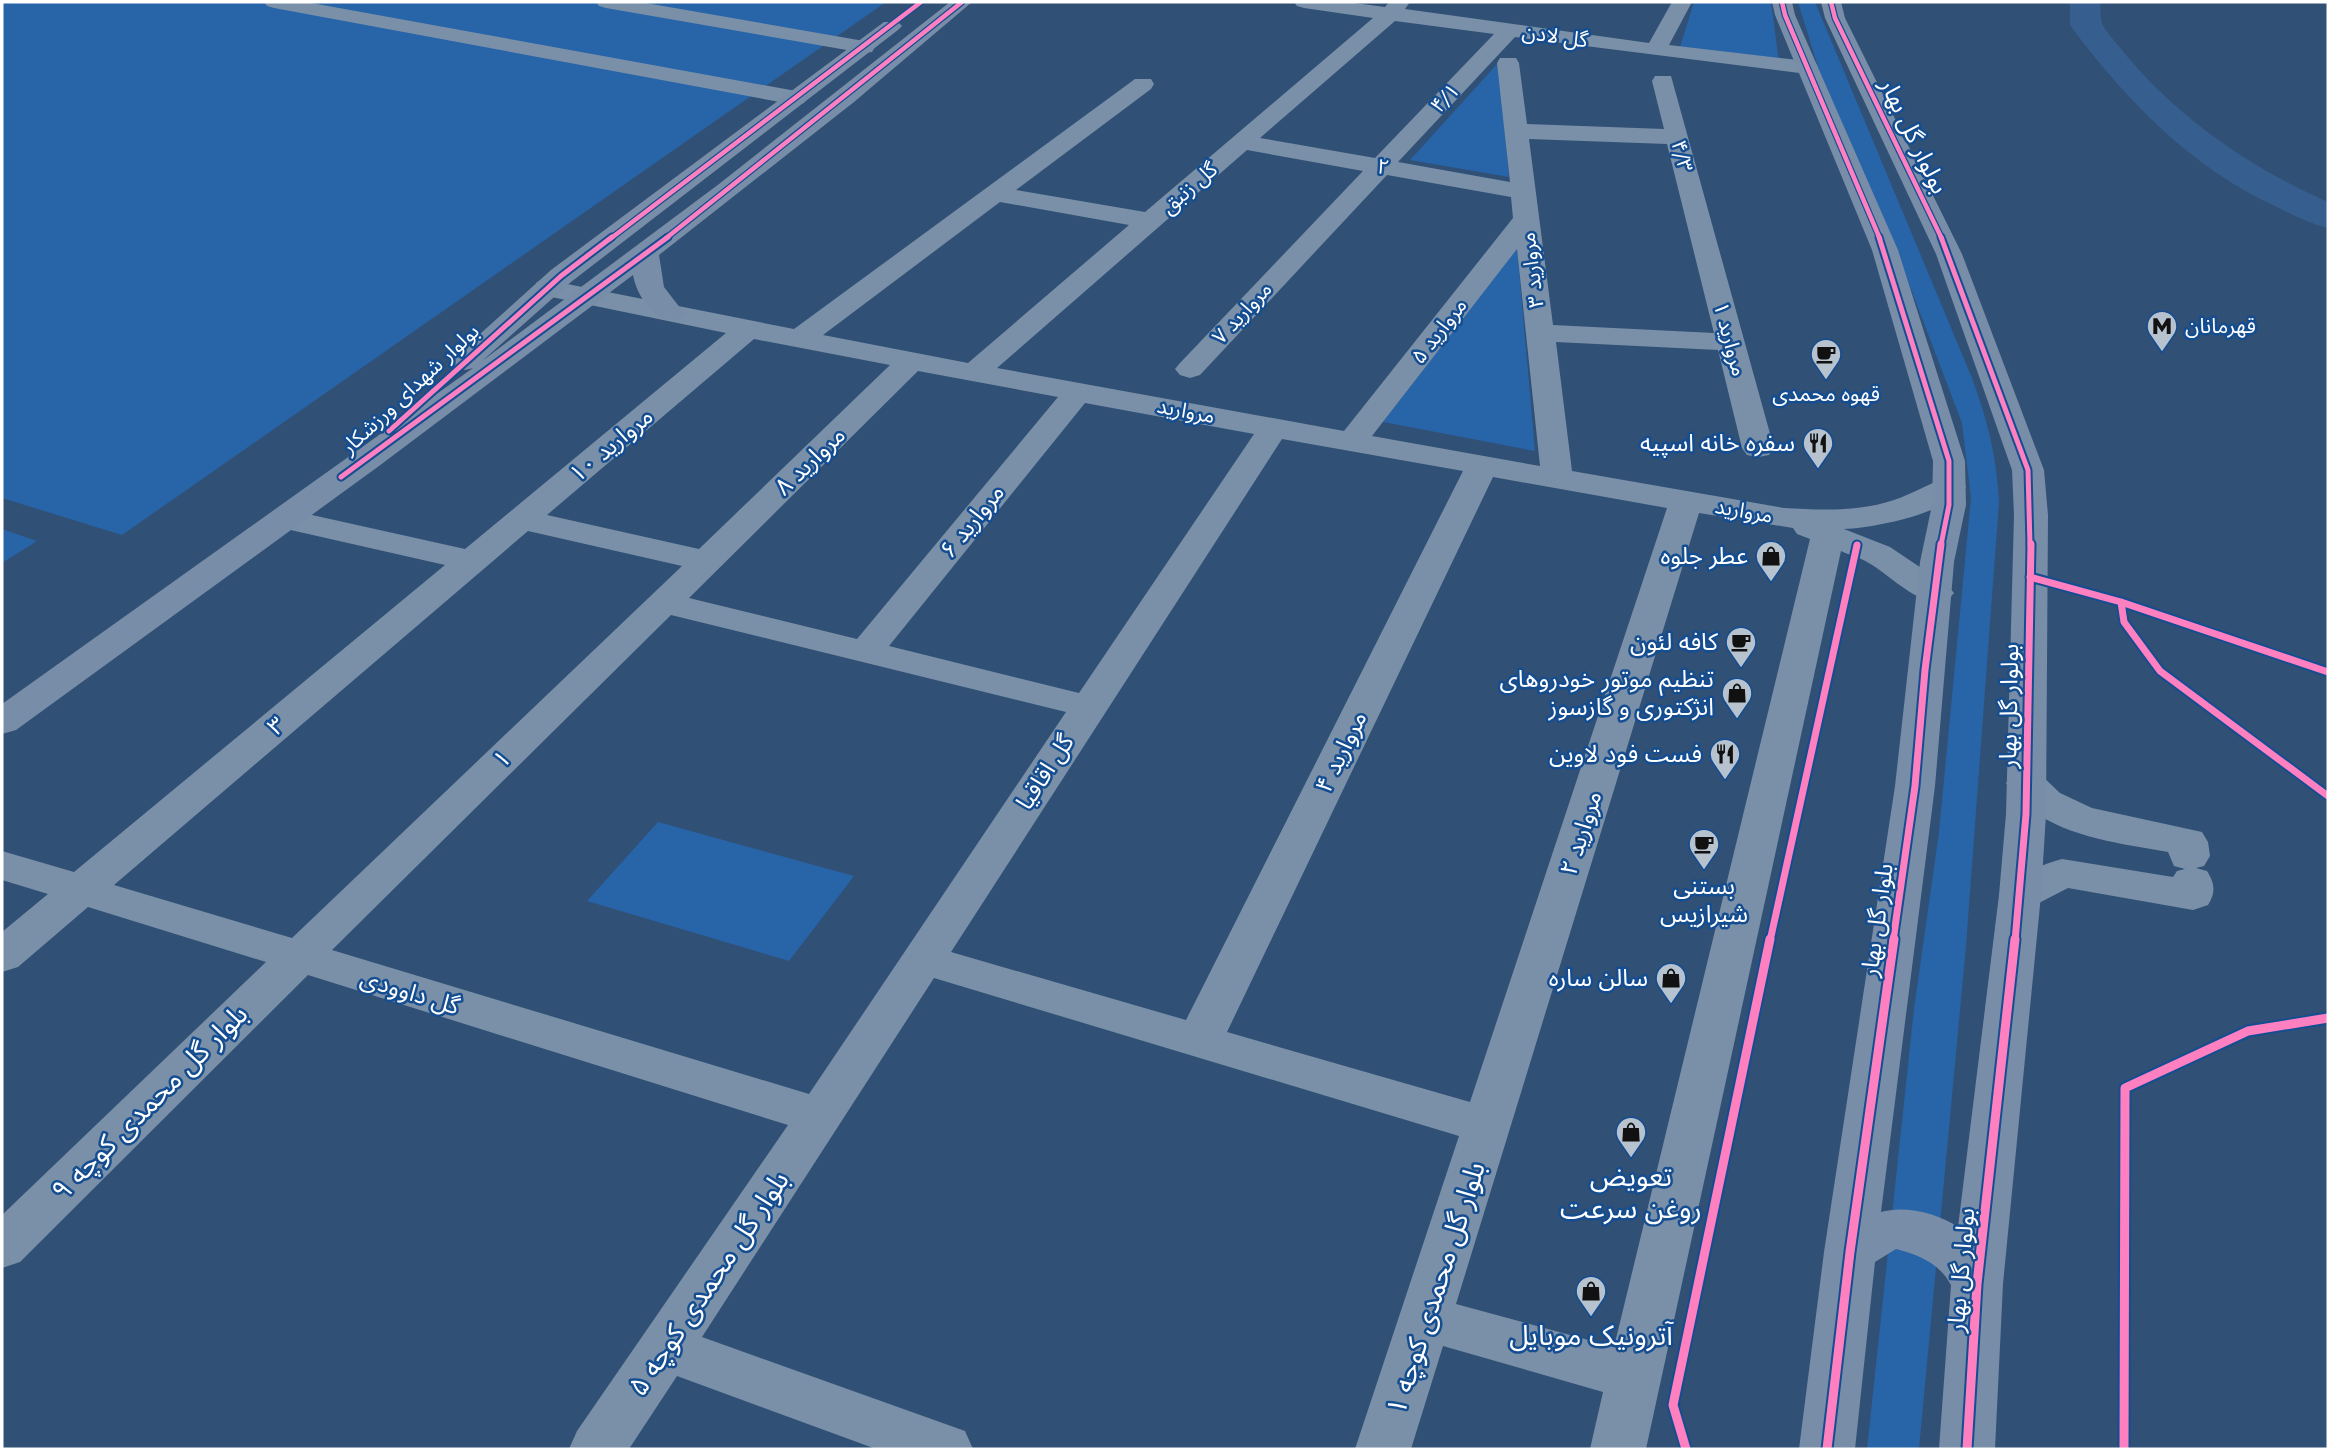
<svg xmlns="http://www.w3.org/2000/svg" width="2330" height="1451" viewBox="0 0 2330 1451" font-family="'PT Sans','Noto Sans Arabic',sans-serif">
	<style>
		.green { fill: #2864a8 }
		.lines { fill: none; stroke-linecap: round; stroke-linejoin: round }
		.river { fill: #365f8f; fill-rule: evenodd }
		.minor { fill: #7990a8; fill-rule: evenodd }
		.major { fill: #788da7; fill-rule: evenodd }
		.cycleway-far3-casing { stroke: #154d91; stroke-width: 7 }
		.cycleway-far2-casing { stroke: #154d91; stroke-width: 9 }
		.cycleway-far1-casing { stroke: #154d91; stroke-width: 11 }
		.cycleway-casing { stroke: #154d91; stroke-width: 13 }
		.cycleway-far3 { stroke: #ff80c0; stroke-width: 4.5 }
		.cycleway-far2 { stroke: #ff80c0; stroke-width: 5 }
		.cycleway-far1 { stroke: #ff80c0; stroke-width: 7 }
		.cycleway { stroke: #ff80c0; stroke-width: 9 }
		.labels { text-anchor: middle; stroke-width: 5; stroke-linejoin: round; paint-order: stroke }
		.far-street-label { font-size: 21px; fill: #fff; stroke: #154d91 }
		.far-poi-label { font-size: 21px; fill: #fff; stroke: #154d91; text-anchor: start }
		.street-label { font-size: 24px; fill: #fff; stroke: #154d91 }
		.poi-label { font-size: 24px; fill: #fff; stroke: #154d91; text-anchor: end }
		.near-street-label { font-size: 28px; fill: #fff; stroke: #154d91 }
		.near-poi-label { font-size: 28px; fill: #fff; stroke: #154d91 }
	</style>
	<rect width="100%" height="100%" fill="#315075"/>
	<path class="green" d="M2,2H886L122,535L2,498Z
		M1694,2H1771L1779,62L1680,47Z
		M1798,2H1815L1972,378C1987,419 1997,457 1999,502L1966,946L1919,1449H1867L1914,1009L1939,832L1971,498L1962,423L1890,234L1822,80Z
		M1499,62L1509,177L1410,160Z
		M1517,247L1535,451L1383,422Z
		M2,529L37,541L2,563Z
		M658,822L854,876L789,961L587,901Z"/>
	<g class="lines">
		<path class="river" d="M2070,2H2100C2101,8 2100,17 2102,23C2105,32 2116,42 2121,49C2176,117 2249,167 2328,202V228C2311,224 2295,216 2279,208C2194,170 2130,104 2075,32L2070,25Z"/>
		<path class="minor" d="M264,2H306L796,91L804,93L807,98L804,103L796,105L274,8L267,6Z
			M596,2H640L864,41L872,42L875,47L872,52L864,53L606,8L599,6Z
			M1294,2H1347L1385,7L1389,2H1410L1405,9L1649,43L1672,2H1692L1669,45L1815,62L1818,67L1815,72L1807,74L1515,37L1398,162L1510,182L1497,63L1500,58H1516L1519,63L1527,124L1664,129L1652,81L1655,76H1671L1774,448L1769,455L1758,457L1747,455L1742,448L1718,350L1556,342L1572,471L1784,508C1821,510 1858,512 1894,500C1913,494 1930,482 1950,477L1962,480L1966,487C1948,513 1875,528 1844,529L1890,547L1948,586L1954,593L1948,600C1917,608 1893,576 1867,562C1859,557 1849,555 1841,551L1646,1449H1590L1603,1392L1443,1346L1411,1449H1355L1459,1136L934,978L702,1337L965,1431L973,1449H876L677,1376L629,1449H569L577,1431L788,1125L308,975L20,1262L2,1268V1215L266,962L88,907L18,967L2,972V932L48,894L2,880V851L74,872L445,565L273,526L268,519L273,512L285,509L465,549L726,333L537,294L533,288L537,282L547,280L794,329L1135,79H1151L1154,84L1151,89L1016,190L1145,212L1373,18L1304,8L1297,6ZM1395,21L1494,34L1375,158L1260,138ZM1529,139L1667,144L1714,333L1553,325ZM1247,150L1363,171L1180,363L1175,369L1180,375L1190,378L1200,375L1387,175L1511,197L1513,218L1344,431L997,368ZM1000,202L1129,225L968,363L823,335ZM1517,249L1540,466L1372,436ZM754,339L890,365L699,549L547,515ZM918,371L1058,397L857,639L689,598ZM1085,403L1254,434L1079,693L889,646ZM1282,439L1463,471L1186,1020L951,952ZM1493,477L1667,508L1470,1102L1227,1032ZM1699,513L1793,528L1797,534L1810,539L1614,1347L1456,1304ZM528,531L682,566L292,938L114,885ZM671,615L1066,712L809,1094L332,950Z
			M2026,770L2040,774L2060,793L2092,808L2202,832L2208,842L2210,856L2204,866L2196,868L2207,871C2215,884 2216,892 2208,905L2193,910L2068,888L2035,905L2020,910L2005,905L1999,895C2010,876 2041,865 2062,859L2173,877L2177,871L2185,869L2174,866L2168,852C2112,842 2040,835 2006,783L2012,774Z"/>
		<path class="major" d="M950,2H972L854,102L659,255L664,287L684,313L680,319C656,325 637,297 633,275L379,466L16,730L2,734V704L473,368L465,370L455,367L450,361L551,270L884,22H898L902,26L898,30L571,282L482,361L719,184Z
			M1772,2H1792L1795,15L1898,250L1965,461L1966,505L1954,562L1935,786L1881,1212C1904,1205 1938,1213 1958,1227L1999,895L2006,814L2014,515L2012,470L1936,254L1825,18L1821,2H1841L1845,18L1962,254L2044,470L2048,515L2046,814L2041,895L2003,1284L1995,1449H1939L1951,1285C1939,1263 1919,1255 1896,1249L1875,1262L1855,1449H1799L1824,1252L1895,786L1920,562L1932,505L1933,461L1872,250L1775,15Z"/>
		<g class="cycleway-far3-casing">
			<path id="cycleway-far3" d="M1782,2L1785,15L1880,239
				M1831,2L1835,18L1942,239
				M610,239L921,2
				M665,239L962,2"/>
		</g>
		<g class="cycleway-far2-casing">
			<path id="cycleway-far2" d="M1879,237L1949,461V505L1941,545
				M1941,237L2028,470L2030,545
				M389,431L561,276L612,237
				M341,477L668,237"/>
		</g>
		<g class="cycleway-far1-casing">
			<path id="cycleway-far1" d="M2030,577L2121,602L2328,672
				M2121,602L2124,622L2160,671L2328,796
				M1770,941L1857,545
				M1893,941L1915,786L1925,670L1941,544
				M2015,941L2026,814L2031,544"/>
		</g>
		<g class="cycleway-casing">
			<path id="cycleway" d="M1686,1449L1673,1405L1770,939
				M1827,1449L1850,1252L1894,939
				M1967,1449L1977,1284L2015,939
				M2124,1449L2125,1088L2248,1031L2328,1018"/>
		</g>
		<use href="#cycleway-far3" class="cycleway-far3"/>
		<use href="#cycleway-far2" class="cycleway-far2"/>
		<use href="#cycleway-far1" class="cycleway-far1"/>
		<use href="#cycleway" class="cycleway"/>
	</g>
	<defs>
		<g id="metro-pin" transform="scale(1.575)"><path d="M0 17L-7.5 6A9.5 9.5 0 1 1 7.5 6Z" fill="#b7c2cf" stroke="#154d91"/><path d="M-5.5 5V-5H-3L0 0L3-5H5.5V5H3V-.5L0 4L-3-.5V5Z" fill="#111"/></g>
		<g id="cafe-pin" transform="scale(1.575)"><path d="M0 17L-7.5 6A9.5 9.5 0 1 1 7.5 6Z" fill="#b7c2cf" stroke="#154d91"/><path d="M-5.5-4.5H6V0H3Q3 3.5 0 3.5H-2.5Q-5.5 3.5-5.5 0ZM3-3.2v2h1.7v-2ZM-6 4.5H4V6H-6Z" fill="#111"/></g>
		<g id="restaurant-pin" transform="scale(1.575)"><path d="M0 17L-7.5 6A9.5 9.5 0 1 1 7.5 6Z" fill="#b7c2cf" stroke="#154d91"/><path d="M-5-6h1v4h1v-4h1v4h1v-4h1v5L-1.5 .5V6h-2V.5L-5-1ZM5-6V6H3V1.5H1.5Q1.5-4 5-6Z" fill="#111"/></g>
		<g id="shop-pin" transform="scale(1.575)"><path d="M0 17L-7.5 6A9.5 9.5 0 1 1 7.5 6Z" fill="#b7c2cf" stroke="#154d91"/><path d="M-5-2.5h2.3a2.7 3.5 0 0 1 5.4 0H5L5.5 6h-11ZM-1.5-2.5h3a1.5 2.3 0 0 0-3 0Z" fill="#111"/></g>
	</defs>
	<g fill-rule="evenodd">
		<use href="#metro-pin" x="2162" y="326"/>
		<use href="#cafe-pin" x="1826" y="354"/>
		<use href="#restaurant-pin" x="1818" y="443"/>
		<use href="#shop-pin" x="1771" y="556"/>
		<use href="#cafe-pin" x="1741" y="642"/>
		<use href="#shop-pin" x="1737" y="693"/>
		<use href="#restaurant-pin" x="1725" y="754"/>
		<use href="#cafe-pin" x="1704" y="844"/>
		<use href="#shop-pin" x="1671" y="978"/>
		<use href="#shop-pin" x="1631" y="1132"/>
		<use href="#shop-pin" x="1591" y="1291"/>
	</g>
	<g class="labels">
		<g class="far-street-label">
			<text transform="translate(1555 36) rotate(8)" y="7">گل لادن</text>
			<text transform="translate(1445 98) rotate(-47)" y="7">۴/۱</text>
			<text transform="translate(1682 156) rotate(75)" y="7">۴/۳</text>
			<text transform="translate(1383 167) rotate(10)" y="7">۲</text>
			<text transform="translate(1189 188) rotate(-41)" y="7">گل زنبق</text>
			<text transform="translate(1532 270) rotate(-97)" y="7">مروارید ۳</text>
			<text transform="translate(1242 313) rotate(-47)" y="7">مروارید ۷</text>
			<text transform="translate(1439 331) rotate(-52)" y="7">مروارید ۵</text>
			<text transform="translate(1730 339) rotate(75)" y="7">مروارید ۱</text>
			<text transform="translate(410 389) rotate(-43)" y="7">بولوار شهدای ورزشکار</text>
			<text transform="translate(1186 411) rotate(11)" y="7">مروارید</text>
			<text transform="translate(1744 511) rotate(10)" y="7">مروارید</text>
		</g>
		<g class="far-poi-label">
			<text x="2185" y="333">قهرمانان</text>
			<text x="1826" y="401" text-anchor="middle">قهوه محمدی</text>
		</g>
		<g class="street-label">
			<text transform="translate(1914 136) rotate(64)" y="8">بولوار گل بهار</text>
			<text transform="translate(611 445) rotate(-40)" y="8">مروارید ۱۰</text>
			<text transform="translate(810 461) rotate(-44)" y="8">مروارید ۸</text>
			<text transform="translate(972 521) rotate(-51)" y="8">مروارید ۶</text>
			<text transform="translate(2009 706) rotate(-89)" y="8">بولوار گل بهار</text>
			<text transform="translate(276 726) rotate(-40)" y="8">۳</text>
			<text transform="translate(1341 752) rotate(-64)" y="8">مروارید ۴</text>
			<text transform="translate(502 759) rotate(-44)" y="8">۱</text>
			<text transform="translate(1045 772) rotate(-57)" y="8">گل اقاقیا</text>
			<text transform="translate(1581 833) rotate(-72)" y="8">مروارید ۲</text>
			<text transform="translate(1877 920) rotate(-82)" y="8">بلوار گل بهار</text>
			<text transform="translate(410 992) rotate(17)" y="8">گل داوودی</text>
			<text transform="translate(1961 1270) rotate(-85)" y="8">بولوار گل بهار</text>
		</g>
		<g class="poi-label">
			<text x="1795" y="451">سفره خانه اسپیه</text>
			<text x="1748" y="564">عطر جلوه</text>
			<text x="1718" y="650">کافه لئون</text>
			<text x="1714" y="687">تنظیم موتور خودروهای<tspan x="1714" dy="28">انژکتوری و گازسوز</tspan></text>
			<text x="1702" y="762">فست فود لاوین</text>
			<text x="1704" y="894" text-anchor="middle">بستنی<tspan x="1704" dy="28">شیرازیس</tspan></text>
			<text x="1648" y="986">سالن ساره</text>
		</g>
		<g class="near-street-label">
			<text transform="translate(149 1102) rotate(-45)" y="10">بلوار گل محمدی کوچه ۹</text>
			<text transform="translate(708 1283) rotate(-56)" y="10">بلوار گل محمدی کوچه ۵</text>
			<text transform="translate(1435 1288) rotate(-72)" y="10">بلوار گل محمدی کوچه ۱</text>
		</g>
		<g class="near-poi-label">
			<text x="1631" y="1186">تعویض<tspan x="1631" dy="32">روغن سرعت</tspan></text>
			<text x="1591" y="1345">آترونیک موبایل</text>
		</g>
	</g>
	<rect width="2330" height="1451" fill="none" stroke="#ffffff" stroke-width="7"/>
</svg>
